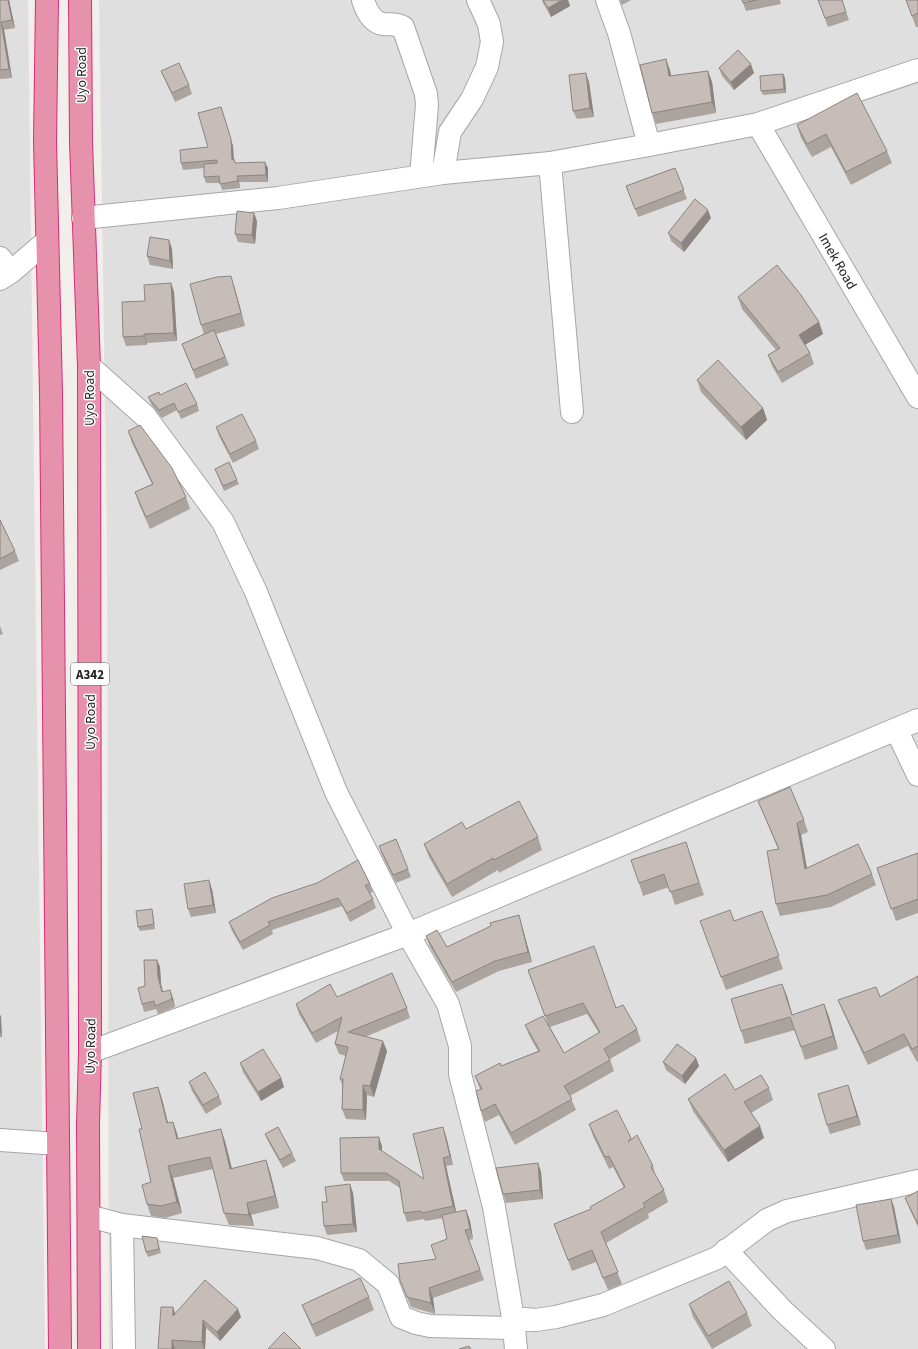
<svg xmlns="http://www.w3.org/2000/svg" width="918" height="1349" viewBox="0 0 918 1349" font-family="'Source Sans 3',sans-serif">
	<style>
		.residential { fill: #e0dfdf }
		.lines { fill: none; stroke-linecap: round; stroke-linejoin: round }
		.minor-casing { stroke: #a6a6a6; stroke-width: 24 }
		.highway-casing { stroke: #db2b7b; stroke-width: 24 }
		.minor { stroke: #fff; stroke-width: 22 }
		.highway { stroke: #e792ac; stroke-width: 22 }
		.wall { fill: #aba39e; fill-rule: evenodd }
		.shaded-wall { fill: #8b8481 }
		.building { fill: #c7bdb8; stroke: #8b8481 }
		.labels { text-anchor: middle; stroke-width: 3; stroke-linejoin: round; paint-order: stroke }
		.shield { fill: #fff; stroke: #646464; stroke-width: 1 }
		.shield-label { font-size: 13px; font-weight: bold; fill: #222 }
		.street-label { font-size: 14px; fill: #222; stroke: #fff }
	</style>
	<rect width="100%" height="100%" fill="#f2eee9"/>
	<path class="residential" d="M0,0H28L45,1349H0Z
		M99,0H918V1349H109L107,540Z"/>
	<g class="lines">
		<g class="minor-casing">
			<path id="minor" d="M363,0C366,10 372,22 383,24C391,25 395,23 403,27L426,94L427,105L421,176
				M607,0L619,33L649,145
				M758,124L918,397
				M550,163L572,412
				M443,173L450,132L472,99L487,67L492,42L489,24L478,0
				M83,218L278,198L443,173L550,163L649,145L758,124L918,70
				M0,258L11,272
				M0,279L11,272L47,241
				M89,366L145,416L223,522L256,592L336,792L408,934L448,1004L460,1046V1074L494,1207L513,1318L516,1349
				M896,729L918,775
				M90,1052L408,934L918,720
				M0,1140L58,1144
				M89,1216L122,1225L317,1248L359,1260L388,1284L401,1317L416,1323L430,1326L514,1328
				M122,1225L124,1349
				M726,1250L783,1311L824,1349
				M513,1318L536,1320L556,1317L603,1305L717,1258L767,1220L787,1211L918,1181"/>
		</g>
		<g class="highway-casing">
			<path id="highway" d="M47,0L45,141L51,392L60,1349
				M80,0L81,142L89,366L90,1052L88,1124L89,1349"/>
		</g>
		<use href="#minor" class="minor"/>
		<use href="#highway" class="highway"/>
	</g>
	<path class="wall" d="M0,0H9L15,28L4,30L12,78L0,79Z
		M542,0H568L570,6L551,17L543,3Z
		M620,0H631L622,5Z
		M742,0H780L781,4L746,11Z
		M818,0H842L849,20L828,27Z
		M906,0H918V27H916Z
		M719,68L754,73L734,90L722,76Z
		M670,70L671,76L708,71L712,82L716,113L656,124L652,113Z
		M161,71L189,85L192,94L175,102L165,80Z
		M783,74L785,78L786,93L763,95L761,91Z
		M589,82L594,117L577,119L573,111Z
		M221,107L233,146L234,159L236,163L268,168V182H239L240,188L222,190L220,183H206L204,177V168L183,170L181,163L208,147Z
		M797,125L887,151L892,163L851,185L831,147L812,157L801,138Z
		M675,168L687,199L638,217L626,186Z
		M711,218L684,252L671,241L668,233Z
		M257,221L255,244L238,242L235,234Z
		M169,240L172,249L173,269L150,265L147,256Z
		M171,283L174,292L177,341L147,343V345L126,346L123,337L145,301Z
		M235,289L245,326L216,334L229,365L196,379L182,344L204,334L201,325Z
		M738,297L819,322L823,334L805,345L810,353L814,364L782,383L772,366L768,355L776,350L742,309Z
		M697,380L763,408L767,420L746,440L701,392Z
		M160,395L197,404L199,411L181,419L177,410L162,418L151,404L148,397Z
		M216,427L256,441L259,449L233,463L219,436Z
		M128,431L186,497L190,509L150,529L139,504L135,492L152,484L132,443Z
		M215,469L237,480L239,484L224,491Z
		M0,520L15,551L19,561L0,570Z
		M0,626L3,634L0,635Z
		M758,801L804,820L808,832L801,835L807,868L872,874L876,885L831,907L780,916L776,904L778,849Z
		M466,829L538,837L542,850L499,873L498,870L452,897L429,857L424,844Z
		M686,842L704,895L675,905L669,887L643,896L639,883Z
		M379,846L408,869L411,877L396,883L382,855Z
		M918,853V913L896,921L877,868Z
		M370,884L373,892L370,893L373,899L376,908L350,922L342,906L272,930L273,934L243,950L232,931L229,922Z
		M212,889L216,913L191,917L188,909Z
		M762,911L783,969L726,990L700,921H734Z
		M153,913L155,929L140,931L138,927Z
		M519,915L522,926L532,962L499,971L456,992L430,947L426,936L447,947Z
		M157,960L160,967L161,984L163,992L173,998L175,1007L158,1014L156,1009L144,1012L142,1004L145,986Z
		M528,970L616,1008L637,1029L641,1041L610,1059L614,1071L570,1096L576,1110L515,1145L499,1115L485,1122L481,1111L480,1089L475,1076L538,1051L530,1037L525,1025L548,1024ZM587,1014L599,1033L564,1053L550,1027Z
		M918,976V1061L917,1062L908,1046L868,1065L843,1012L838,1000L880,997Z
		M787,996L792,1015L824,1004L829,1017L838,1049L805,1060L795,1030L745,1044L741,1031Z
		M337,997L407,1008L410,1018L365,1037L387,1051L374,1097L367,1095L366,1120L346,1119L342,1109V1085L340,1079L346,1056L339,1054L335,1044L338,1031L316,1043L299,1014L296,1004Z
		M0,1015L2,1037H0Z
		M696,1058L699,1066L685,1084L666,1070L663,1062Z
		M240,1063L281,1078L284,1087L261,1101L243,1072Z
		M189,1082L219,1096L222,1104L206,1114L192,1091Z
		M848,1085L861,1125L830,1134L827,1125Z
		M158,1087L162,1099L168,1123L177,1133L178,1139L225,1141L232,1169L266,1160L270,1172L279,1208L251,1215L254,1226L229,1225L224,1213L213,1169L173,1178L182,1213L165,1218L151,1216L147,1204L151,1182L142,1129Z
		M769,1088L773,1100L751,1113L760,1126L764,1138L728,1162L693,1111L688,1099L735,1090Z
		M589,1124L631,1139L653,1166L656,1177L664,1190L668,1202L648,1214L649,1218L606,1243L622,1284L608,1290L596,1262L572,1271L554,1224L591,1209L624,1188L613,1167L609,1169L593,1136Z
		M265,1134L292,1153L296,1161L283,1168L269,1143Z
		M446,1136L453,1165L446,1166L456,1213L466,1210L470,1221L473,1239L469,1240L484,1280L433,1298L435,1314L411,1307L400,1280L436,1259L447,1239L443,1218L425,1221L424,1219L407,1222L404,1213L400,1188L389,1181H344L341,1173L382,1146V1151L424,1179Z
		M538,1163L541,1172L543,1199L506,1203L503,1194Z
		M350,1184L353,1193L357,1232L327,1235L324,1226L327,1202Z
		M918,1191V1227L910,1210L905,1198Z
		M891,1199L894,1207L901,1243L866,1250L863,1241Z
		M158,1242L161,1253L148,1257L146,1252Z
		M369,1297L374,1310L316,1337L307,1317L302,1305Z
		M689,1304L747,1313L752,1326L712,1349L693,1317Z
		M173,1307L175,1314L241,1317L220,1341L206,1328L205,1349H158Z"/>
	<path class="shaded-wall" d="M8,0H9L15,28L12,20Z
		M562,0H568L570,6L551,17L548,8Z
		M1,22L4,30L12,78L9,69Z
		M666,59L670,70L673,87L669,76Z
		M751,64L754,73L734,90L731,82Z
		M708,71L712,82L716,113L712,102Z
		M586,73L589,82L594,117L590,108Z
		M783,74L785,78L786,93L784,89Z
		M221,107L233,146L234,166L232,160Z
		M265,162L268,168V182L266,175Z
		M237,176L239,182L240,188L238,181Z
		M708,210L711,218L684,252L681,243Z
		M254,213L257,221L255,244L252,235Z
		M169,240L172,249L173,269L170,261Z
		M231,276L235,289L245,326L241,313Z
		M171,283L174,292L177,341L174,333Z
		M819,322L823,334L803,346L799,335Z
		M144,334L147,343V345L144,336Z
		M763,408L767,420L746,440L741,427Z
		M797,823L801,835L809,881L805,869Z
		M209,880L212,889L216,913L213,905Z
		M519,915L522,926L532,962L528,952Z
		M157,960L160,967L161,984L165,1000L162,992L158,977Z
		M782,984L787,996L796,1028L792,1015Z
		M170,990L173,998L175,1007L172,999Z
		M824,1004L829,1017L838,1049L833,1036Z
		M0,1015L1,1016L2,1037L0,1031Z
		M383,1041L387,1051L374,1097L370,1086Z
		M696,1058L699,1066L685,1084L682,1076Z
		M281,1078L284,1087L261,1101L258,1092Z
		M363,1085L367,1095L366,1120L363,1110Z
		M848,1085L851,1094L861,1125L857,1116Z
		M158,1087L162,1099L171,1135L167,1123Z
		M173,1122L177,1133L181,1151L177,1139Z
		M760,1126L764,1138L728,1162L724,1150Z
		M443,1127L446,1136L453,1165L450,1156Z
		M221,1129L225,1141L235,1181L230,1169Z
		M379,1137L382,1146V1157L379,1149Z
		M443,1158L446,1166L457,1215L453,1206Z
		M266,1160L270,1172L279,1208L275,1196Z
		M538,1163L541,1172L543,1199L540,1190Z
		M168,1166L173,1178L182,1213L177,1202Z
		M350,1184L353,1193L357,1232L353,1224Z
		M891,1199L894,1207L901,1243L898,1235Z
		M247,1203L251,1215L254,1226L249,1215Z
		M466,1210L470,1221L473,1239L470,1229Z
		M429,1288L433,1298L435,1314L431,1303Z
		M173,1307L176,1316H173Z
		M238,1309L241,1317L220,1341L217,1332Z
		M203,1320L206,1328L205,1349H204L202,1342Z
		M172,1340L175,1349H172Z"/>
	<path class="building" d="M0,0H8L12,20L1,22L9,69L0,70Z
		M543,0H562L548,8Z
		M742,0H757L743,3Z
		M818,0H842L846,12L825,18Z
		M906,0H918V13L912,16Z
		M738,50L751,64L731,82L719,68Z
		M666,59L669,76L708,71L712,102L652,113L640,65Z
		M179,63L189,85L172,93L161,71Z
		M586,73L590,108L573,111L569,75Z
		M783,74L784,89L761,91L760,76Z
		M857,93L887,151L846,172L826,134L807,144L797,125Z
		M221,107L231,139L232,160L234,159L235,163L265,162L266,175L237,176L238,181L220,184L219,176L204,177V164L217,163V160L181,163L180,150L208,147L198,113Z
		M675,168L684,190L635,209L626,186Z
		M695,199L708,210L681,243L668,233Z
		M237,211L254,213L252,235L235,234Z
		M150,237L169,240L170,261L147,256Z
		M777,265L801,295L819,322L799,335L810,353L778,372L768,355L780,348L738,297Z
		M231,276L241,313L201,325L190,284L217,277Z
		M171,283L174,333L144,334V336L123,337L122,302L145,301L144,285Z
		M214,330L225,357L193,370L182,344Z
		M718,360L763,408L741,427L697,380Z
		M186,383L197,404L178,412L174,403L159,410L148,397L159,392L160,395Z
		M242,414L256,441L230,454L216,427Z
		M140,425L172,468L186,497L146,517L135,492L153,484L128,431Z
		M229,462L237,480L223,486L215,469Z
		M0,520L15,551L0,559Z
		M790,787L804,820L797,823L805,869L858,844L872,874L827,895L776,904L767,851L779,849L758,801Z
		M519,801L538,837L494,860L493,858L447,884L424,844L462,822L466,829Z
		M396,839L408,869L393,875L379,846Z
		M686,842L699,883L670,892L664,874L639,883L631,860Z
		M918,853V899L891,909L877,868Z
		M358,860L370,884L365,885L373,899L347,913L338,898L268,922L270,925L240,942L229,922L272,898L317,883Z
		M209,880L213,905L188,909L184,884Z
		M152,909L154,924L138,927L136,911Z
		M730,910L734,921L762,911L779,956L721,977L700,921Z
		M519,915L528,952L495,961L452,982L426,936L437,930L447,947L491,926L490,923Z
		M594,946L616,1008L623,1005L637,1029L604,1049L610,1060L564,1086L572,1099L511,1133L495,1104L481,1111L476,1091L482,1089L475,1076L500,1063L501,1066L540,1051L525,1025L543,1016L564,1053L600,1032L583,1003L545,1016L528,970Z
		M144,960H157L158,977L162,992L170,990L172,999L155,1006L154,1001L142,1004L138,988L145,986Z
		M392,973L407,1008L348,1032L383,1041L370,1086L363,1085V1110L342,1109L343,1079H340L348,1047L335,1044L342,1017L312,1033L296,1004L330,984L337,997Z
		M918,976V1046L912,1049L904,1034L864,1053L838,1000L876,987L880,997Z
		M782,984L792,1015L824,1004L833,1036L801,1047L790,1017L741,1031L731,999Z
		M677,1044L696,1058L682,1076L663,1062Z
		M263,1049L281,1078L258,1092L240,1063Z
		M205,1072L219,1096L203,1105L189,1082Z
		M725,1074L735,1090L761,1075L769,1088L744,1102L760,1126L724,1150L688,1099Z
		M848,1085L857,1116L827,1125L818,1094Z
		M158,1087L167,1123L173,1122L177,1139L221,1129L230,1169L266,1160L275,1196L247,1203L249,1215L224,1213L210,1157L168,1166L177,1202L161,1206L147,1204L142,1185L151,1182L139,1129H142L133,1093Z
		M617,1110L631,1138L628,1142L637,1135L653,1166L651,1167L664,1190L643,1203L645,1207L601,1232L618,1272L603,1278L592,1250L568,1260L554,1224L591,1209L590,1207L625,1187L609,1156L605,1157L589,1124Z
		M278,1127L292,1153L280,1160L265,1134Z
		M443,1127L450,1156L443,1158L453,1206L422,1213L421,1211L404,1213L399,1181L386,1173H341L340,1138L379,1137V1149L424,1179L413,1134Z
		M538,1163L540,1190L503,1194L496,1168Z
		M350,1184L353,1224L324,1226L322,1202H327L325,1187Z
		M918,1191V1224L905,1198Z
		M891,1199L898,1235L863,1241L856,1205Z
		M466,1210L470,1229L465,1230L480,1270L429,1288L431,1303L407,1297L400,1280L398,1264L436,1259L431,1245L447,1239L442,1215Z
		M142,1236L157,1238L159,1249L146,1252Z
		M360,1278L369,1297L312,1325L302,1305Z
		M205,1280L238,1309L217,1332L203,1320L202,1342L172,1340V1349H158L161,1307H173V1316Z
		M729,1281L747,1313L708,1336L689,1304Z
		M284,1332L301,1349H268Z
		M469,1346L471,1349H459Z"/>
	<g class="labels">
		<rect class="shield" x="71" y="663" width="38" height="22" rx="3"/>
		<g class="shield-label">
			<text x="90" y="679">A342</text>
		</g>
		<g class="street-label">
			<text transform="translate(81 75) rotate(-90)" y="5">Uyo Road</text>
			<text transform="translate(838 261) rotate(60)" y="5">Imek Road</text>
			<text transform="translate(89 398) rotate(-90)" y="5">Uyo Road</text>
			<text transform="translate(90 722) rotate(-90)" y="5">Uyo Road</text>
			<text transform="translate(90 1046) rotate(-89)" y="5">Uyo Road</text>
		</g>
	</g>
</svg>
